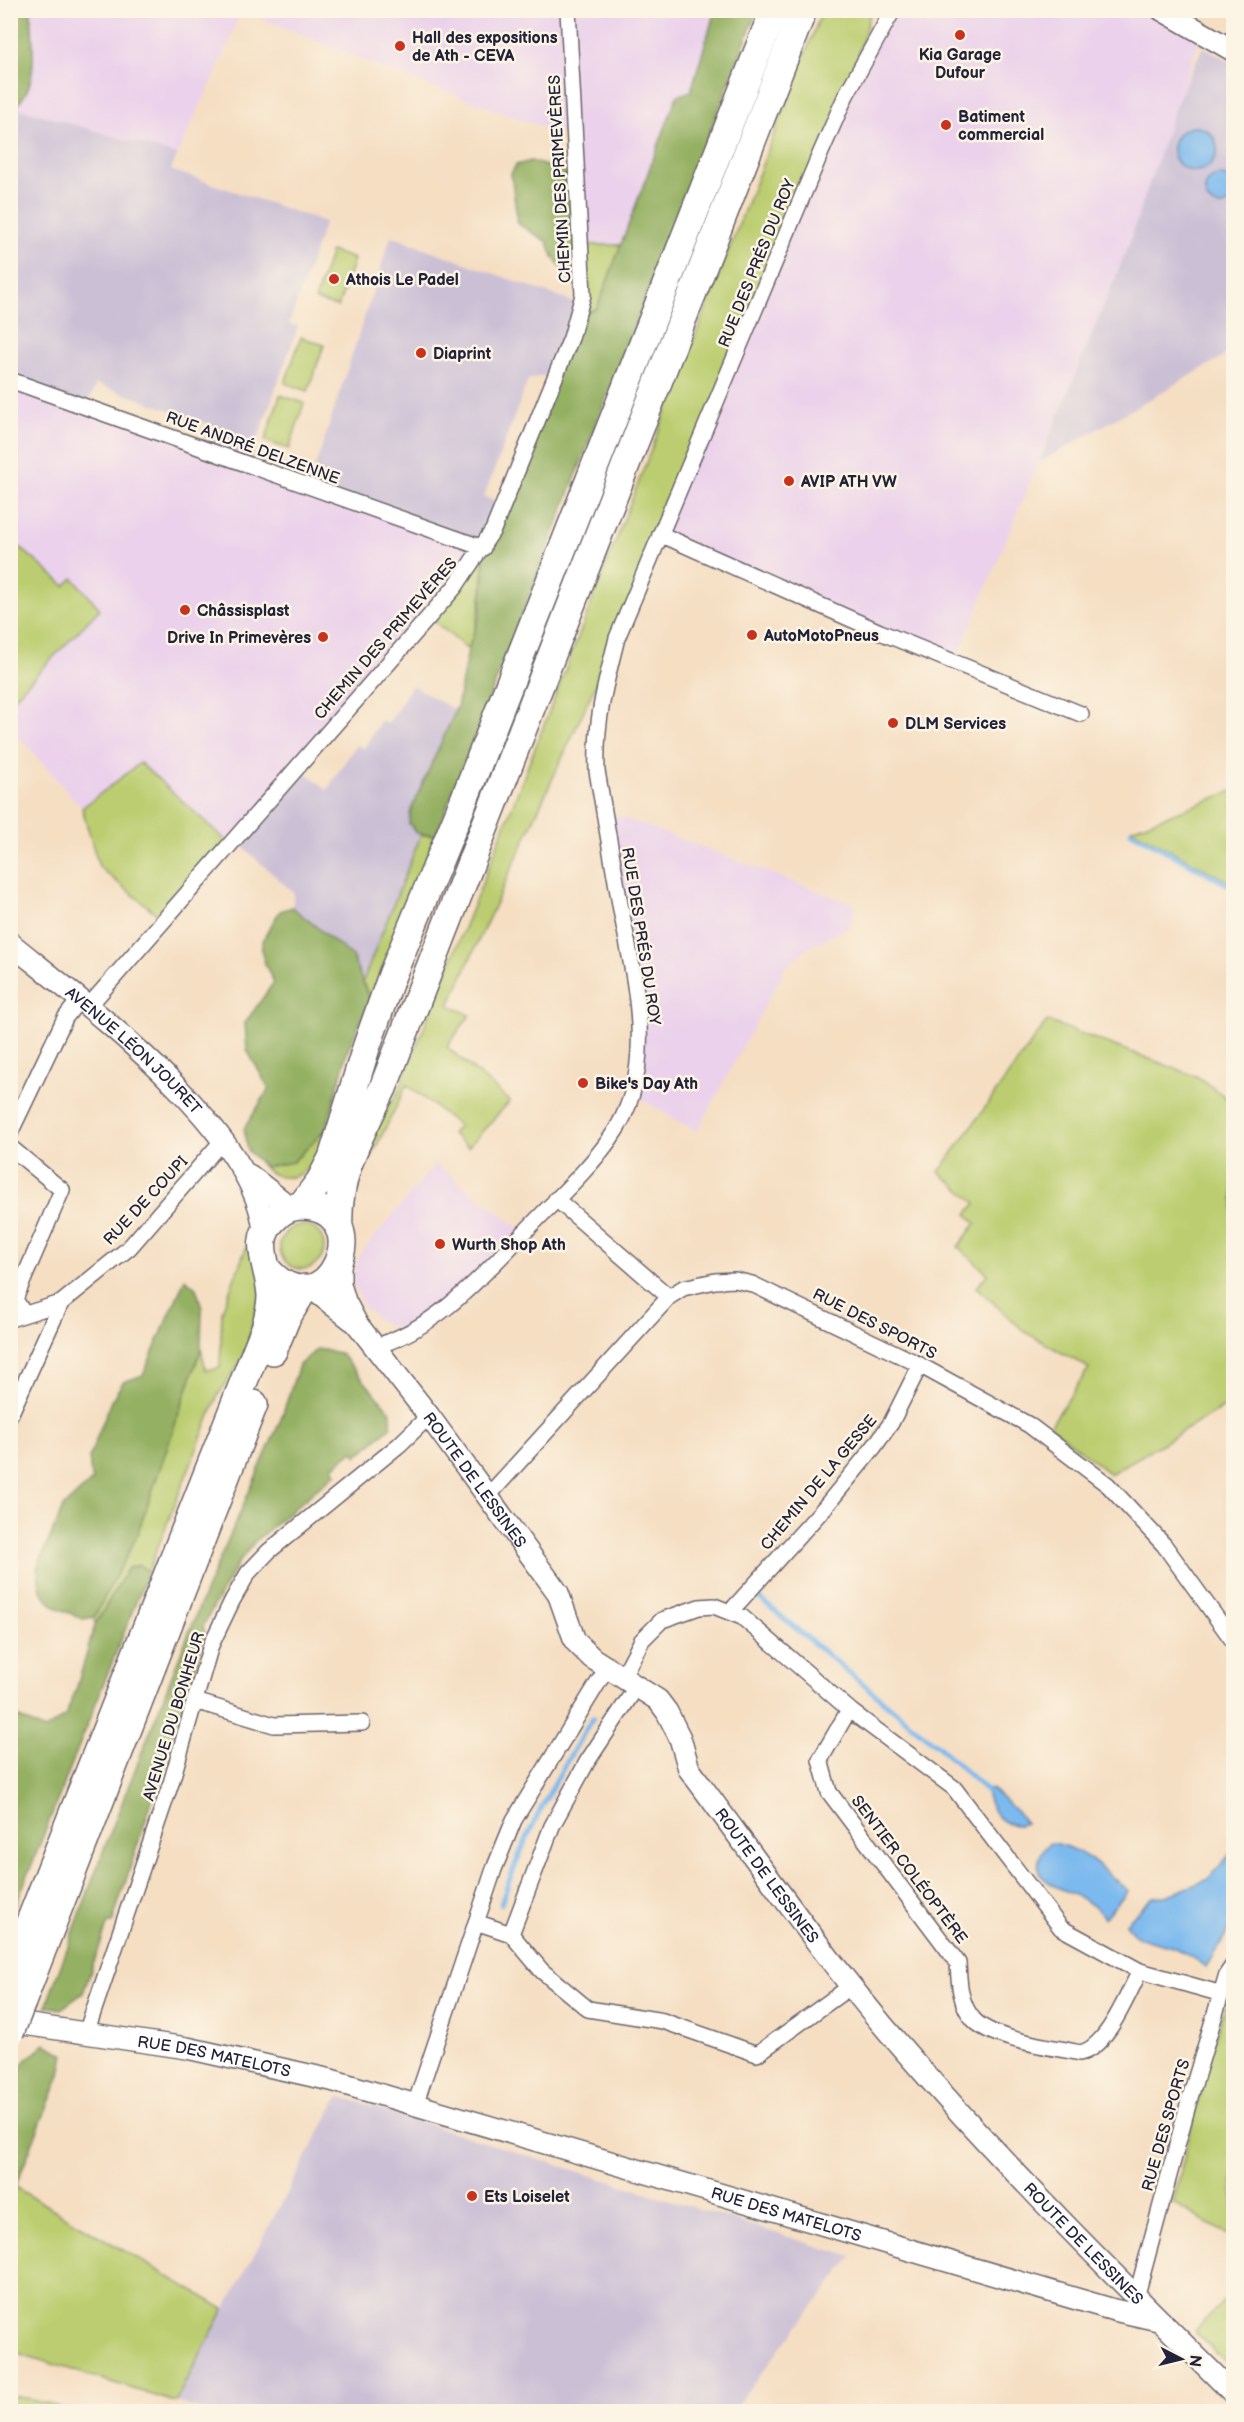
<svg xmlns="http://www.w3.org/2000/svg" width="1244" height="2422" viewBox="0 0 1244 2422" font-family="'Balsamiq Sans',sans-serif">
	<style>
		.built { fill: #ebd1eb }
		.industrial { fill: #cbbfd5 }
		.green { fill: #bbcd70; stroke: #6e7856; stroke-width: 1.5 }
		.forest { fill: #94b062; stroke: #5b694e; stroke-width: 1.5 }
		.water { fill: #7bb9ee; stroke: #4e6e94; stroke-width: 1.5 }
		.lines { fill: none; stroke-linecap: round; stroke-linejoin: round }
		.stream { stroke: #7bb9ee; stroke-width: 5 }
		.street-casing { stroke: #6c646a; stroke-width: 18 }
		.secondary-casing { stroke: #6c646a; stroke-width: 24 }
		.highway-casing { stroke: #6c646a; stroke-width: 30 }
		.street { stroke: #fff; stroke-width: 15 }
		.secondary { stroke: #fff; stroke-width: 21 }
		.highway { stroke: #fff; stroke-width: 27 }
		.highway-bridge-casing { stroke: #6c646a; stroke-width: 30; stroke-linecap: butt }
		.highway-bridge { stroke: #fff; stroke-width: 27 }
		.poi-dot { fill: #c8321e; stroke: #fcf5e5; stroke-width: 2 }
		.labels { text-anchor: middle; stroke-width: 5; stroke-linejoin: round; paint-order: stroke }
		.poi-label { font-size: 16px; font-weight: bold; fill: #22223b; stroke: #fcf5e5; text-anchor: start }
		.street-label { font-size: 16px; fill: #22223b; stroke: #fcf5e5 }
	</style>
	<rect width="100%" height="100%" fill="#fcf5e5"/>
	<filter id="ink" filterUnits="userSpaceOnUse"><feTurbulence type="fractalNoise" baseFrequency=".0167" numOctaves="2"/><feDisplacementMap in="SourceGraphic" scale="12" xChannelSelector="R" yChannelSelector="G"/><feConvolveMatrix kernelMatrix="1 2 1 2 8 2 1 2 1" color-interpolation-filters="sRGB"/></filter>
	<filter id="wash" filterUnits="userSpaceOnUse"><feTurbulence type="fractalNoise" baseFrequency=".008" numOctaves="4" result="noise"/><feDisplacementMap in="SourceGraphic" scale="24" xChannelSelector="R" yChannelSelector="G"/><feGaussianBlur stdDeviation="1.35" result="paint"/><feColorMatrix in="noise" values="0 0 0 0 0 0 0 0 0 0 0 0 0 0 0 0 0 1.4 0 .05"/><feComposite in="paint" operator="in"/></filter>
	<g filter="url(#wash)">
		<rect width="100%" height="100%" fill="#f5dec2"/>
		<path class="built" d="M568,10L633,13V10L715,11L691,91L677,97L621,245H582L576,139L395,73L244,11Z
			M31,11H241L219,66L177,155L14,107L23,100L32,74Z
			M893,11H1162L1202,33L1127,249L955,663L660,534L818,159Z
			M11,380L483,548L230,844L140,763L82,808L11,728V701L99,609L73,578L66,586L17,545L11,551Z
			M619,816L855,905L850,927L810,946L785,968L697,1132L632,1094L639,1059L605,818Z
			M435,1164L524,1232L407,1334L378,1320L369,1310L366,1311L355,1287L354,1275L358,1257Z"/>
		<path class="industrial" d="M1203,47L1233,63V351L1039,463L1127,249L1177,102Z
			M11,106L177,155L171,170L325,222L289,324L298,326L249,464L201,448L209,424L96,384L87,407L11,380Z
			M391,236L581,305L557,372L528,380L484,497L504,504L483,548L309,486Z
			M412,685L451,708L457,707L411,810L416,833L421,835L363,981L352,956L292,907L294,893L234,839L298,766L327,790L356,745L364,748L381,720L388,724Z
			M339,2096L465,2136L852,2257L732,2411L210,2412L175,2402Z"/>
		<path class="green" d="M822,11H871L846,95L617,638L449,1005L470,1015L447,1047L510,1101L468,1147L452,1134L459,1126L407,1085L358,1183L351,1214V1188L366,1141L397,1094L484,879Z
			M582,245H621L597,309L578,315Z
			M331,251L354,259L338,307L315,300Z
			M301,337L324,345L308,391L285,383Z
			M280,395L304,403L289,449L265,441Z
			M15,543L65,586L73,578L100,609L11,701L10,549Z
			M483,548C484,588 481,612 468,650L429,617Z
			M140,763L230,844L164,920L99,867L82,808Z
			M1233,790V884L1131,829L1233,791Z
			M421,835H436L370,1000L363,981Z
			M1047,1021L1198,1077L1233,1103V1402L1110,1474L1050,1426L1089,1368L1025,1332L976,1287L988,1274L958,1247L976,1223L967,1214L976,1203L939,1172Z
			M327,1128C324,1139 322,1150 315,1160C299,1184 272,1182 257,1159L265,1167L293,1162Z
			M280 1247a22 22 0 1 1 44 0a22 22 0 1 1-44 0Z
			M254,1227L263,1285L244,1357L218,1395L148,1572L140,1565L128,1568L95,1625L94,1617L136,1538L201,1349L206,1370L220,1368L222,1311Z
			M1233,1980V2238L1173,2203L1203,2080Z
			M15,2187L224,2309L175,2402L11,2351L10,2206Z
			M1233,2292V2370L1194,2331Z
			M10,2395H11L76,2411H11Z"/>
		<path class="forest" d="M10,11H31C32,40 41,87 14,107L10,105Z
			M715,11H757L436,835L416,833L409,823L411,810L457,707L468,650L480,615L484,577L483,548L578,315L597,308L677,96L691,91Z
			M531,161L564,172L579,185V272L571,275C558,267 551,257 548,242L518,224L511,174L516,165Z
			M292,907L352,956L370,1000L347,1052L327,1128L293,1162L265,1167L248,1151L244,1129L269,1089L247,1050L245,1023L274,982C254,946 260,944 280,911Z
			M185,1279L196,1288L202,1308L201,1349L136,1538L94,1617L83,1619L53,1606L41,1591L37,1568L63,1507L92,1481L89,1458L111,1401L123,1382L143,1375Z
			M317,1349L340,1353L391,1412V1427L357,1456L353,1451L333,1467L336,1473L255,1541L238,1563L203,1626L205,1634L203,1644L112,1923H108L83,1993L61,2009L46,2006L107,1841L203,1597L281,1419L299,1365Z
			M140,1565L148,1572L11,1917V1714L45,1730L65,1716L76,1690L95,1625L128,1568Z
			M45,2044L64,2054L60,2075L15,2187L11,2206V2095L23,2063Z"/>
		<path class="water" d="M1173 149a22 22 0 1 1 44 0a22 22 0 1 1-44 0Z
			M1205 191a15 15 0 1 1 30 0a15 15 0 1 1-30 0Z
			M992,1789L1017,1812L1026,1823C1004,1831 989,1811 986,1790Z
			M1050,1843C1079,1844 1107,1873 1128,1891L1104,1918C1088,1892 1058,1896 1039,1873C1037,1860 1040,1852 1050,1843Z
			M1233,1851V1923L1206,1967C1195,1960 1184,1951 1172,1947C1154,1940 1136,1943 1126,1923L1153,1897L1166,1896L1207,1880Z"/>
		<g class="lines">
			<path class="stream" d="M1131,832L1234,888
				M758,1597L940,1748L986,1790
				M501,1904C523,1836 556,1778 593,1718"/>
		</g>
	</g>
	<g filter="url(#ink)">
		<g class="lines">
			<g class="street-casing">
				<path id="street" d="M10,380L483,548
					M660,534L880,632L1081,714
					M88,1007L455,587L493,530L571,338L583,295L568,10
					M10,1133L65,1018L79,1000
					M10,1147L62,1190L15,1299L24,1314
					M556,1199L669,1297
					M10,1319L61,1303L129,1248L223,1140
					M374,1347C436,1328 478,1280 521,1236C549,1206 587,1172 610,1139C659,1071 635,984 621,910C613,863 605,817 597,771C595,722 605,685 617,638L818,159L846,95L893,10
					M10,1415L61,1303
					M487,1497L669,1297L683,1288L715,1281L735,1280L752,1284L914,1362L1029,1425L1108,1485L1164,1545L1234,1642
					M730,1612L825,1507L874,1447L891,1423L920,1365
					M622,1678L642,1640L662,1620L699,1607L714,1606L742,1617L852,1712L954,1788L1061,1928L1140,1971L1222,1994
					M195,1701L274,1725L362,1723
					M852,1712L846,1715L820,1760L829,1792L958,1963C959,1983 960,2005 974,2020C992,2040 1054,2047 1080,2053C1107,2048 1127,1995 1140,1971
					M476,1922L511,1934
					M511,1934L542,1971L588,2009L663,2021L757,2054L851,1986
					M511,1934L552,1826L587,1762L637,1686
					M86,2033L171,1783L211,1645L232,1601L248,1573L269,1551L399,1445L429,1416
					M415,2105L494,1869L514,1820L607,1668
					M1136,2298L1189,2101L1227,1974L1234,1964"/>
			</g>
			<g class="secondary-casing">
				<g id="secondary">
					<path d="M1162,10L1234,51"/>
					<path id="s1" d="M10,943C86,1005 256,1131 264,1232"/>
					<path d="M249,1175L291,1208"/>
					<path id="s2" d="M340,1263V1284L345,1301L357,1324L429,1416L558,1593L575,1641L592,1658L658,1700L667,1712L680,1738L689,1769C759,1863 827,1962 904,2050C1008,2170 1121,2282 1234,2394"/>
					<path d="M310,1287L352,1320"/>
					<path id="s3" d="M10,2022L187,2048L331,2080L1114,2310L1158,2320"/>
				</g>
			</g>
			<g class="highway-casing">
				<path id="highway" d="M301,1206L320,1181L332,1158L366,1048L392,975L462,805L774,10
					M339,1229C336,1174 360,1136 383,1088L803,10
					M273,1351L286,1319L305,1288
					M10,1972L265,1328C268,1317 271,1307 271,1296C270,1266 249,1240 277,1216C283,1210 293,1206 302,1206C382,1208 327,1338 267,1269
					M22,2002L254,1404"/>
			</g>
			<use href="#street" class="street"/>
			<use href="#secondary" class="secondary"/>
			<use href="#highway" class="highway"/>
			<g class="highway-bridge-casing">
				<path id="highway-bridge" d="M10,2033L22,2002"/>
			</g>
			<use href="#highway-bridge" class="highway-bridge"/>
		</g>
	</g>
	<g class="poi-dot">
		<circle cx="960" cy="35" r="6"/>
		<circle cx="400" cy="46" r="6"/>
		<circle cx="946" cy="125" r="6"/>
		<circle cx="334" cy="279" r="6"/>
		<circle cx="421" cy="353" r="6"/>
		<circle cx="789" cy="481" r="6"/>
		<circle cx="185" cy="610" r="6"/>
		<circle cx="752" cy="635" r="6"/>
		<circle cx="323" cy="637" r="6"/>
		<circle cx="893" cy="723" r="6"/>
		<circle cx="583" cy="1083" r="6"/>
		<circle cx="440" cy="1244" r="6"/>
		<circle cx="472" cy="2196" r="6"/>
	</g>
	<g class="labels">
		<g class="poi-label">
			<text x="412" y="43">Hall des expositions<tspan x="412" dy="18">de Ath - CEVA</tspan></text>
			<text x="960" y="60" text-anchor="middle">Kia Garage<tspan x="960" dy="18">Dufour</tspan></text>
			<text x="958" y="122">Batiment<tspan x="958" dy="18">commercial</tspan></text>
			<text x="346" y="285">Athois Le Padel</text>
			<text x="433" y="359">Diaprint</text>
			<text x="801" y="487">AVIP ATH VW</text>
			<text x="197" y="616">Châssisplast</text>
			<text x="764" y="641">AutoMotoPneus</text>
			<text x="311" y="643" text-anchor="end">Drive In Primevères</text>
			<text x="905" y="729">DLM Services</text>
			<text x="595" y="1089">Bike's Day Ath</text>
			<text x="452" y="1250">Wurth Shop Ath</text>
			<text x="484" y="2202">Ets Loiselet</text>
		</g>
		<g class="street-label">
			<text transform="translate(559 179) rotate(-93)" y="6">CHEMIN DES PRIMEVÈRES</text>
			<text transform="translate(756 263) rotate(-68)" y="6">RUE DES PRÉS DU ROY</text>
			<text transform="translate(253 447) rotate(20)" y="6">RUE ANDRÉ DELZENNE</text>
			<text transform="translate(385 638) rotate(-49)" y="6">CHEMIN DES PRIMEVÈRES</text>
			<text transform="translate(642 936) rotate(81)" y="6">RUE DES PRÉS DU ROY</text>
			<text dy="6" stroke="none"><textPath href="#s1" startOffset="164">AVENUE LÉON JOURET</textPath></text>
			<text transform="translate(145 1200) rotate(-47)" y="6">RUE DE COUPI</text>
			<text transform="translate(875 1323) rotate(27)" y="6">RUE DES SPORTS</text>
			<text dy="6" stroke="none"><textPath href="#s2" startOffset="260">ROUTE DE LESSINES</textPath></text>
			<text transform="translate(818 1482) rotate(-50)" y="6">CHEMIN DE LA GESSE</text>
			<text transform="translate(173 1716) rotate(-73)" y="6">AVENUE DU BONHEUR</text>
			<text transform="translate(910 1869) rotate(53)" y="6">SENTIER COLÉOPTÈRE</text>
			<text dy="6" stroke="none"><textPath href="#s2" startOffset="762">ROUTE DE LESSINES</textPath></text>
			<text dy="6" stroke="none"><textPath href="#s3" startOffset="207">RUE DES MATELOTS</textPath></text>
			<text transform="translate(1165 2125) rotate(-74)" y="6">RUE DES SPORTS</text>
			<text dy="6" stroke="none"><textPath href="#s3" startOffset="801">RUE DES MATELOTS</textPath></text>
			<text dy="6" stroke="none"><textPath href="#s2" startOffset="1248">ROUTE DE LESSINES</textPath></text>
		</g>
	</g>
	<rect width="1244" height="2422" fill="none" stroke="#fcf5e5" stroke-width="36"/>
	<g transform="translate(1181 2359) rotate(97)" stroke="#fcf5e5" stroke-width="4.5" paint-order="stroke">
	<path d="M0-4.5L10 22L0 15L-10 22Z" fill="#22223b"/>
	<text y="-9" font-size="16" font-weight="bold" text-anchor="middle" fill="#22223b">N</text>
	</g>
</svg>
